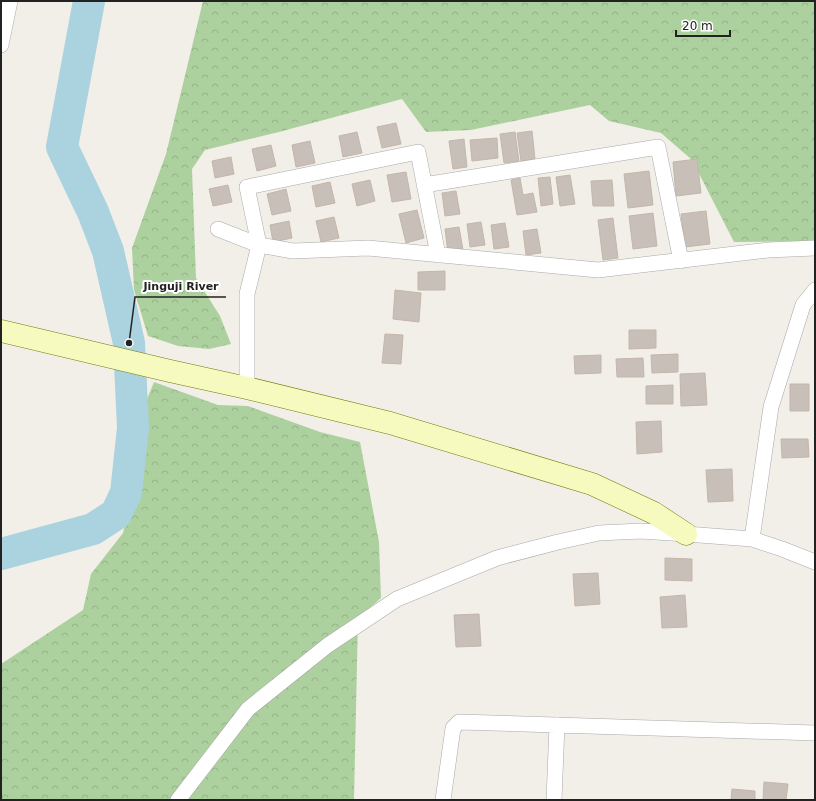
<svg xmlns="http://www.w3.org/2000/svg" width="816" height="801" viewBox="0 0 816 801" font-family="'DejaVu Sans',sans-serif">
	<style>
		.forest { fill: url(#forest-crowns) }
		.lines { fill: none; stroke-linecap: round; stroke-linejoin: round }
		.river { stroke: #aad3df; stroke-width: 32 }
		.building { fill: #c7bfb8; stroke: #c4b6ab }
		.street-casing { stroke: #a9a9a9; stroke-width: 16 }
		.secondary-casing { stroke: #707d05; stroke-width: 23 }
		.street { stroke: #fff; stroke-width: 15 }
		.secondary { stroke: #f7fabf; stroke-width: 22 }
		.leader { fill: none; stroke: #222; stroke-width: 1.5 }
		.callout-dot { fill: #222; stroke: #fff; stroke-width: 1.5 }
		.callout-label { font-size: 11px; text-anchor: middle; font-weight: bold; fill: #222; stroke: #fff; stroke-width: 4; stroke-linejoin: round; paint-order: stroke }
	</style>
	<defs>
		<pattern id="forest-crowns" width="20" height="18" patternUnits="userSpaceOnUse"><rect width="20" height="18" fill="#add19e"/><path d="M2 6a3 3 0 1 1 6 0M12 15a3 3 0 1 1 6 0" fill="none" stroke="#95b388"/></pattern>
	</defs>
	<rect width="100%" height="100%" fill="#f2efe9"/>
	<path class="forest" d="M203,1H815V241L734,242L692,160L661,133L609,121L590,105L471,130L426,132L402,99L279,132L205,150L192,169L196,278L220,316L231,344L209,349L178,346L148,336L134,290L132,248L166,154Z
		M154,382L218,405L248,406L320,432L360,442L379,542L381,598L358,618L354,800H1V664L83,610L91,574L123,533L136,479L132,436Z"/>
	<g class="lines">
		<path class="river" d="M1,554L93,529L116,514L126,493L133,428L129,343L108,251L93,212L62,147L89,1"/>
	</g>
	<path class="building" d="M396,123L401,144L382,148L377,127Z
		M532,131L535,159L521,161L517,133Z
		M357,132L362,153L343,157L339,136Z
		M515,132L519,161L504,163L500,134Z
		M497,138L498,158L472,161L470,140Z
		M464,139L467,167L453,169L449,141Z
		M310,141L315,163L296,167L292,145Z
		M271,145L276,166L257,171L252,149Z
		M231,157L234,174L215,178L212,161Z
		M697,159L701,193L676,196L673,162Z
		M649,171L653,205L628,208L624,174Z
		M406,172L411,199L392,202L387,175Z
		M570,175L575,204L560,206L556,177Z
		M550,177L553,204L541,206L538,178Z
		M520,178L523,195L533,193L537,212L517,215L511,180Z
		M370,180L375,201L357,206L352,184Z
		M612,180L614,206H593L591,181Z
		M330,182L335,203L316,207L312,186Z
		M228,185L232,202L213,206L209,189Z
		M286,189L291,211L272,215L267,194Z
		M456,191L460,214L445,216L442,193Z
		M417,210L424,238L406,243L399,214Z
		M706,211L710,244L685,247L681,214Z
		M653,213L657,246L633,249L629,216Z
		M334,217L339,238L321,242L316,221Z
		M613,218L618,258L603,260L598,220Z
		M289,221L292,238L273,242L270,225Z
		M481,222L485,245L470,247L467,224Z
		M505,223L509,247L494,249L491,225Z
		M459,227L463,250L448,253L445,229Z
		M537,229L541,253L526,255L523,231Z
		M445,271V290H418V272Z
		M395,290L421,293L419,322L393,319Z
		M629,330H656V348L629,349Z
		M385,334L403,335L401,364L382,363Z
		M678,354V372L652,373L651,355Z
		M601,355V373L575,374L574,356Z
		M643,358L644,377H617L616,359Z
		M705,373L707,405L681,406L680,374Z
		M790,384H809V411H790Z
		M673,385V404H646V386Z
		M661,421L662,452L637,454L636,422Z
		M781,439H808L809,457L782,458Z
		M732,469L733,501L708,502L706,470Z
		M665,558L692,559V581L665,580Z
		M598,573L600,604L575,606L573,574Z
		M685,595L687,627L662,628L660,597Z
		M479,614L481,646L456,647L454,615Z
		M764,782L788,784L786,800H763Z
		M732,789L755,791V800H731Z"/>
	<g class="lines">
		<g class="street-casing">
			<path id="street" d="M1,45L10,1
				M424,185L658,147L681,261
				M218,229L259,245L293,251L368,248L598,270L768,250L815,248
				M247,388V294L259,245L247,187L418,152L438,255
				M752,539L771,407L803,305L815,290
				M178,800L248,709L328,645L397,599L497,558L558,542L599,533L641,531L686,534L752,539L782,549L815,562
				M443,800L453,728L459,722L815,733
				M554,800L557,725"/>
		</g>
		<g class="secondary-casing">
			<path id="secondary" d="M1,331L170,371L247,388L390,423L592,484L654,513L686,534"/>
		</g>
		<use href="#street" class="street"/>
		<use href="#secondary" class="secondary"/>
	</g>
	<path class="leader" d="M129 343L135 297H226"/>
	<circle class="callout-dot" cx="129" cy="343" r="4"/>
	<g class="callout-label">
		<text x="181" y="290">Jinguji River</text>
	</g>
	<rect width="816" height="801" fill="none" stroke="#222222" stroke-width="4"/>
	<path d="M676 30v6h54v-6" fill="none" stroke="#222222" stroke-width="2"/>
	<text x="682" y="30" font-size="12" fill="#222222" stroke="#ffffff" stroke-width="3" paint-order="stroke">20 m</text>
</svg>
